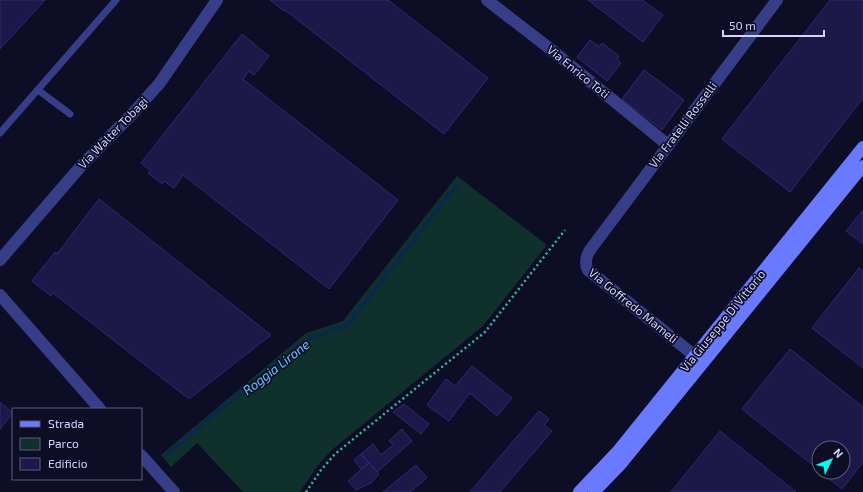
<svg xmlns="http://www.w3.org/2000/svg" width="863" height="492" viewBox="0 0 863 492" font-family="'Exo 2',sans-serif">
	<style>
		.green { fill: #10302b }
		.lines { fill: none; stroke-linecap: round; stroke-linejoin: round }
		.stream { stroke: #09294a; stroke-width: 4 }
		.building { fill: #1c1848; stroke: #2e2976 }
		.path { stroke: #28bea0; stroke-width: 2.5; stroke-dasharray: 2 3; stroke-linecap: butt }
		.lane { stroke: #363e88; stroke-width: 7 }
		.street { stroke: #363e88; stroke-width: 12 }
		.secondary { stroke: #6a7aff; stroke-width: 12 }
		.labels { text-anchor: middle; stroke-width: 3.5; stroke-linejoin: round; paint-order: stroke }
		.street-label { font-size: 12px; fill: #d3d4ff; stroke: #0e0d26 }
		.water-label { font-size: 13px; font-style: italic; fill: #61cbff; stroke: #0e0d26 }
	</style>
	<rect width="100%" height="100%" fill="#0e0d26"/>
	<path class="green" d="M457,176L547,245L483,326L333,449L318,465L300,492H243L197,443L171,467L161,455L306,333L343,321Z"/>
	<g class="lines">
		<path class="stream" d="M166,455L245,389L307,340L348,324L457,185"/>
	</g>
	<path class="building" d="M0,0H45L0,49Z
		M270,0H388L488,78L444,134L285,10L284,11Z
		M588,0H642L663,15L643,42Z
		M830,0H863V98L790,192L722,139Z
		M242,34L269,56L254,75L249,71L243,79L398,200L329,289L183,175L174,188L164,181L162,184L148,173L151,171L141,163Z
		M590,40L599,47L602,43L619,56L617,59L621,63L607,81L577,57Z
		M644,70L684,100L662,130L622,99Z
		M99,199L271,335L189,399L53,293L51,296L32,281L55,252L57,254Z
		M863,210V244L846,231Z
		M859,268L863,271V368L812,328Z
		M790,349L863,407V462L842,489L821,472H843V448H819V470L742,409Z
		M472,366L512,398L497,416L470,393L449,421L427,405L446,379L455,386Z
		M0,402L13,413L0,429Z
		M404,404L429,424L421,434L393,412Z
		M539,411L549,419L544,425L552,431L500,492H470Z
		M402,429L412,441L377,472L361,454L373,444L381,455L393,445L389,441Z
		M720,431L796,492H671Z
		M361,454L369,463L361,469L354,460Z
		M369,463L379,474L371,483L356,490L348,481Z
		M416,465L427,478L410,492H383Z"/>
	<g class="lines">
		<path class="path" d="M306,492L321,470L335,454L485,332L565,230"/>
		<path class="lane" d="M38,90L70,114
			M0,133L116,0"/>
		<path class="street" d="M487,0L549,48L668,145
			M0,260L81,166L133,113L159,84L217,0
			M0,295L100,409
			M695,356L588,270C584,263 586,257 590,250L777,0
			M141,455L174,492"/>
		<path class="secondary" d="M579,492L617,452L863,147
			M594,492L621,464L863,166"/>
	</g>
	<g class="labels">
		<g class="street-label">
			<text transform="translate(578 72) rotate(39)" y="4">Via Enrico Toti</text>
			<text transform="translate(683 125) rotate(-53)" y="4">Via Fratelli Rosselli</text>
			<text transform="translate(113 133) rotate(-46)" y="4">Via Walter Tobagi</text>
			<text transform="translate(633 306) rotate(39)" y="4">Via Goffredo Mameli</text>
			<text transform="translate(723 321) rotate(-51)" y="4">Via Giuseppe Di Vittorio</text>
		</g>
		<g class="water-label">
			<text transform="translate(276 367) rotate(-38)" y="5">Roggia Lirone</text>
		</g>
	</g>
	<rect x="12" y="408" width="130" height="72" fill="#0e0d26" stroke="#5d5d7d"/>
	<rect x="20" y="421" width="20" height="6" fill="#6a7aff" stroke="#5d5d7d"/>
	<text x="48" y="428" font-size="12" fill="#d3d4ff">Strada</text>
	<rect x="20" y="438" width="20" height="12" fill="#10302b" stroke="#5d5d7d"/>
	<text x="48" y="448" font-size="12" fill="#d3d4ff">Parco</text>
	<rect x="20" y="458" width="20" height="12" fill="#1c1848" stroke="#5d5d7d"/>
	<text x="48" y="468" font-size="12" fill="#d3d4ff">Edificio</text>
	<g transform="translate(831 460) rotate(47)"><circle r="19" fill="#0e0d26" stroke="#5d5d7d"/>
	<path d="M0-3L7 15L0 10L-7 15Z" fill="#00fef4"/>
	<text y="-6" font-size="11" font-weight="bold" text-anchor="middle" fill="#d3d4ff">N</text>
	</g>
	<path d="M723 30v6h101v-6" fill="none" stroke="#d3d4ff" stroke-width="2"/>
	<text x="729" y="30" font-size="12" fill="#d3d4ff" stroke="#0e0d26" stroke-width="3" paint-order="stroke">50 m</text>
</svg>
